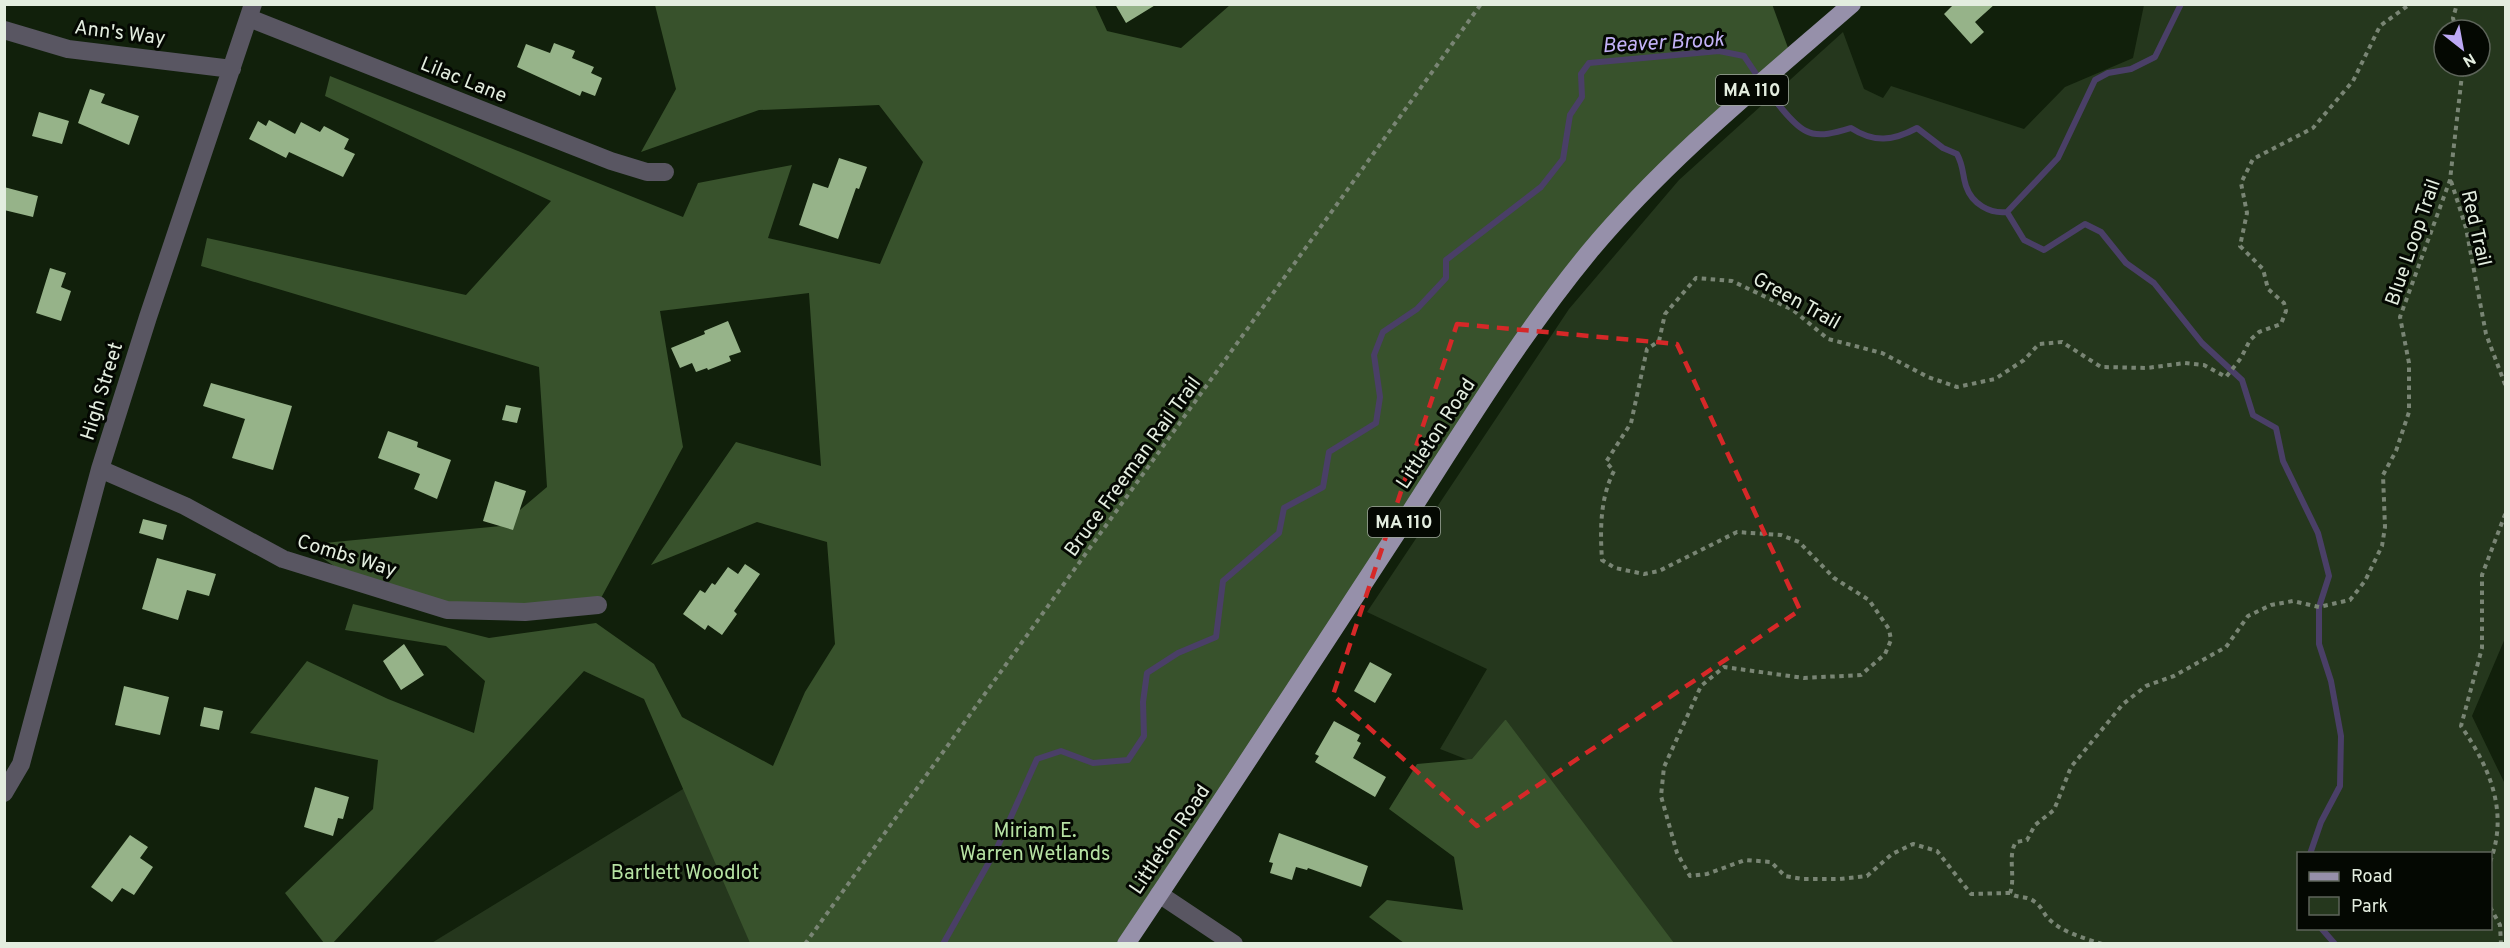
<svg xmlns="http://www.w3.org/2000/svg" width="2510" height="948" viewBox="0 0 2510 948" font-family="Overpass,sans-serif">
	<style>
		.green { fill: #25371d; fill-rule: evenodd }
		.forest { fill: #38522c }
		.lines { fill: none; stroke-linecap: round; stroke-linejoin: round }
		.stream { stroke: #4a3f67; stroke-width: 6 }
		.building { fill: #96b389 }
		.path { stroke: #798574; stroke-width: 4; stroke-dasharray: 4.5 4.5; stroke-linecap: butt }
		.minor { stroke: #595662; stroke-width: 18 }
		.major { stroke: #9690aa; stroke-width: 18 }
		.marked { fill: none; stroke: #d62828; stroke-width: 4.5; stroke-dasharray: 12 8; stroke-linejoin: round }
		.labels { text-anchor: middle; stroke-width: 6; stroke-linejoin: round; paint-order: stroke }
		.shield { fill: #040802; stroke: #a0a89d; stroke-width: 1.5 }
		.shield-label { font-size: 18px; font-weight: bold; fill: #e3eddf }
		.street-label { font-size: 20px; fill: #e3eddf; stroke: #040802 }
		.park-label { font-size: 20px; fill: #b6e2a3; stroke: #040802 }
		.water-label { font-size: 21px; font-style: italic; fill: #c3b2f7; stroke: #040802 }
	</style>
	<rect width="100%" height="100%" fill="#11200b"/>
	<path class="green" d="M2144,5H2505L2506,636L2472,716L2505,784V943H1487L1509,776L1440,749L1487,669L1367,612L1569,309L1679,180L1843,32L1864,89L1883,98L1891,86L2024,129L2065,87L2133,58ZM2444,30H2480V66H2444ZM2298,854H2490V928H2298Z
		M701,778L782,943L430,944L443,936Z"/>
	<path class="forest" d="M1772,4L1791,56L1591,251L1126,943H750L644,699L584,671L333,943H324L285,893L373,809L378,760L250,733L307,661L388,699L474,733L485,681L446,646L345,630L353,604L489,638L596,623L654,664L682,717L773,766L805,692L835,644L827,542L757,522L651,565L736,442L821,466L809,293L660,311L683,447L601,598L447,610L355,580L303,545L501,526L547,487L539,367L201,266L207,238L466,295L551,201L325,96L330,76L683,217L698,183L792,165L768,238L880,264L923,162L879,105L759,110L641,152L676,89L655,5H1095L1107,31L1181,48L1230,5Z
		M1505,720H1506L1674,943H1404L1369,917L1387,900L1463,910L1454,857L1389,809L1417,764L1472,759Z"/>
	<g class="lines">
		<path class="stream" d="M2007,212L2024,240L2044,250L2085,224L2101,232L2126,263L2154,283L2202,343L2242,380L2253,415L2276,428L2283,461L2318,533L2329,576L2319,607V644L2331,681L2341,736L2340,786L2321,822L2310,854
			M2321,928L2335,944
			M943,944L997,848L1037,759L1061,751L1093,763L1128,760L1144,736L1143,702L1147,673L1178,653L1216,637L1223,581L1279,533L1284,508L1323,487L1329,452L1376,423L1380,397L1374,355L1383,332L1417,309L1446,278V260L1541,187L1563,159L1570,115L1582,97L1581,74L1589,63L1719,51L1744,56C1756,74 1787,122 1806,131C1819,138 1838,132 1851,128C1874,143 1893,141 1917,128L1943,148L1957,154C1964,167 1962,174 1966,186C1972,204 1990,214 2007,212L2058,158L2095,80L2108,73L2131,69L2155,57L2181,4"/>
	</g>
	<path class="building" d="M1115,4H1157L1126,23Z
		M1954,4H1995L1975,22L1984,32L1971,44L1944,14Z
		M554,43L575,51L572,58L594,67L591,73L602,78L595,96L582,91L580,96L517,67L526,44L550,53Z
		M90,89L105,94L101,103L139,116L129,145L78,123Z
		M39,112L69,121L62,144L32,136Z
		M269,120L295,134L301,122L320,132L324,126L349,139L344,149L355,154L343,177L289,152L286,158L249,139L258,121L266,126Z
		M839,158L867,167L859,189L856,188L838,239L799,225L813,183L828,188Z
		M4,187L38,196L33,217L4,210Z
		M50,268L66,273L61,287L71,291L61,321L36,313Z
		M728,321L741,352L729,356L731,361L708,370L707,368L696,372L692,363L680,368L671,348L705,334L704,331Z
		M211,383L292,406L273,470L232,458L245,419L203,406Z
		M506,405L521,408L517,423L502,420Z
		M388,431L418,442L417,447L451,460L437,499L414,489L420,474L378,458Z
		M495,481L526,491L513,530L483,521Z
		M143,519L167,525L163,540L139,533Z
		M157,558L216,574L209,596L187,590L178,620L142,609Z
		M745,564L760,574L734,611L737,614L722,635L708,625L705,630L683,614L700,590L705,593L712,583L715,585L728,567L738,574Z
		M404,644L424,675L401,690L383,661Z
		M1370,662L1392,674L1375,703L1354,691Z
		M124,686L169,697L160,735L115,725Z
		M204,707L223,711L219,730L200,726Z
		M1334,721L1360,735L1357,741L1361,743L1353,758L1386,777L1375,797L1315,762L1319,756L1315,754Z
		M315,787L349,797L343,819L338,818L333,836L304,827Z
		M1279,833L1368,866L1361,887L1308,868L1307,870L1296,867L1292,880L1270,873L1273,863L1269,862Z
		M130,835L148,847L140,858L153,867L134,895L122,888L112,902L91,887Z"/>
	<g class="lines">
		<path class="path" d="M2456,30L2453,18L2457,4
			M2451,181L2466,228L2486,334L2506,387
			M2490,862C2509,812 2490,768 2461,726L2482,648V575L2506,512
			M2490,887V891
			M2010,893L1971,894L1937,851L1913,844L1892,854L1867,876L1840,879H1802L1785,876L1771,862L1745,860L1707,874L1690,876L1677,853L1661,796L1664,767L1701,686L1724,667L1804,678L1861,675L1885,654L1891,640L1889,629L1869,600L1834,578L1799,542L1781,535L1737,532L1659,571L1644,574L1615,568L1602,560C1600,530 1600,498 1614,471L1606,462L1631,423L1647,349L1659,341L1665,314L1696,278L1732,281L1793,310L1828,339L1882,353L1928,377L1957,387L1995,379L2024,360L2039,344L2062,342L2101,367L2147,368L2185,363L2204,365L2226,377L2241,358L2250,340L2259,332L2281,324L2286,311L2284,303L2268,289L2263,269L2240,246L2247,213L2241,183L2253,159L2313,128L2353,81L2380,26L2410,4
			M2490,907L2500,925L2501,944
			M805,944L1481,4
			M2102,944C2084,938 2060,932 2047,917C2043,912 2040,905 2035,902C2027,895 2018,899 2010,893C2016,877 2007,856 2016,842L2027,840L2035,825L2054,810L2071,767L2123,704L2146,686L2174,676L2226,647L2248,616L2271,605L2293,601L2319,607L2350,600L2365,581L2382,546L2385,527L2383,475L2396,451L2409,412V363L2400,317L2450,180L2463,66"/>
		<path class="minor" d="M249,18L611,161L647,172H665
			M4,30L68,49L232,69
			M100,469L185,506L283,559L447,610L525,612L598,605
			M4,793L21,764L100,469L148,317L253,4
			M1159,894L1234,944"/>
		<path class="major" d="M1126,944C1219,806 1309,667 1400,528C1461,434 1519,337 1590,251C1667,159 1761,83 1852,4"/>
	</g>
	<path class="marked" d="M1457,324L1677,344L1800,610L1477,826L1333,695Z"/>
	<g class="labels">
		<g class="shield">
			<rect x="1716" y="75" width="72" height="30" rx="4.5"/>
			<rect x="1368" y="507" width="72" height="30" rx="4.5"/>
		</g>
		<g class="shield-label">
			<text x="1752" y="96">MA 110</text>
			<text x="1404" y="528">MA 110</text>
		</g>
		<g class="street-label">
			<text transform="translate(120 32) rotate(7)" y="7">Ann's Way</text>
			<text transform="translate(464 79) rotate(22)" y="7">Lilac Lane</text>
			<text transform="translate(2477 228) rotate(77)" y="7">Red Trail</text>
			<text transform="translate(2412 242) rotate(-71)" y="7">Blue Loop Trail</text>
			<text transform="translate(1797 300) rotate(29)" y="7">Green Trail</text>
			<text transform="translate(101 391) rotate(-73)" y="7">High Street</text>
			<text transform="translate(1435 433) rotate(-57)" y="7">Littleton Road</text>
			<text transform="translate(1132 466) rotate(-54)" y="7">Bruce Freeman Rail Trail</text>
			<text transform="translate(347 555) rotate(17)" y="7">Combs Way</text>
			<text transform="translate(1169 839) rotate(-56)" y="7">Littleton Road</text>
		</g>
		<g class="park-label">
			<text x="1035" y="837">Miriam E.<tspan x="1035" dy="23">Warren Wetlands</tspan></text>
			<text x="685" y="879">Bartlett Woodlot</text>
		</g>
		<g class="water-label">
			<text transform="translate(1663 42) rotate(-3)" y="7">Beaver Brook</text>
		</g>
	</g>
	<rect width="2510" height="948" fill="none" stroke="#e3eddf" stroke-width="12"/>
	<rect x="2297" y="852" width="195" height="78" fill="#040802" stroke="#5d645a" stroke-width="1.5"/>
	<rect x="2309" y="872" width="30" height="9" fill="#9690aa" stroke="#5d645a" stroke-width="1.5"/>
	<text x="2351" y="882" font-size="18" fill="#e3eddf">Road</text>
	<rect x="2309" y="897" width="30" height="18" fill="#25371d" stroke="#5d645a" stroke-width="1.5"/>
	<text x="2351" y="912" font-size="18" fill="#e3eddf">Park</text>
	<g transform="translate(2462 48) rotate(149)"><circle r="28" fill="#040802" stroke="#5d645a" stroke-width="1.5"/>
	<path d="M0-4.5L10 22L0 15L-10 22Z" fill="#bda9f5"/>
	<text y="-9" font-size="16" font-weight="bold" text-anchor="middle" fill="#e3eddf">N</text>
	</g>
</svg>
